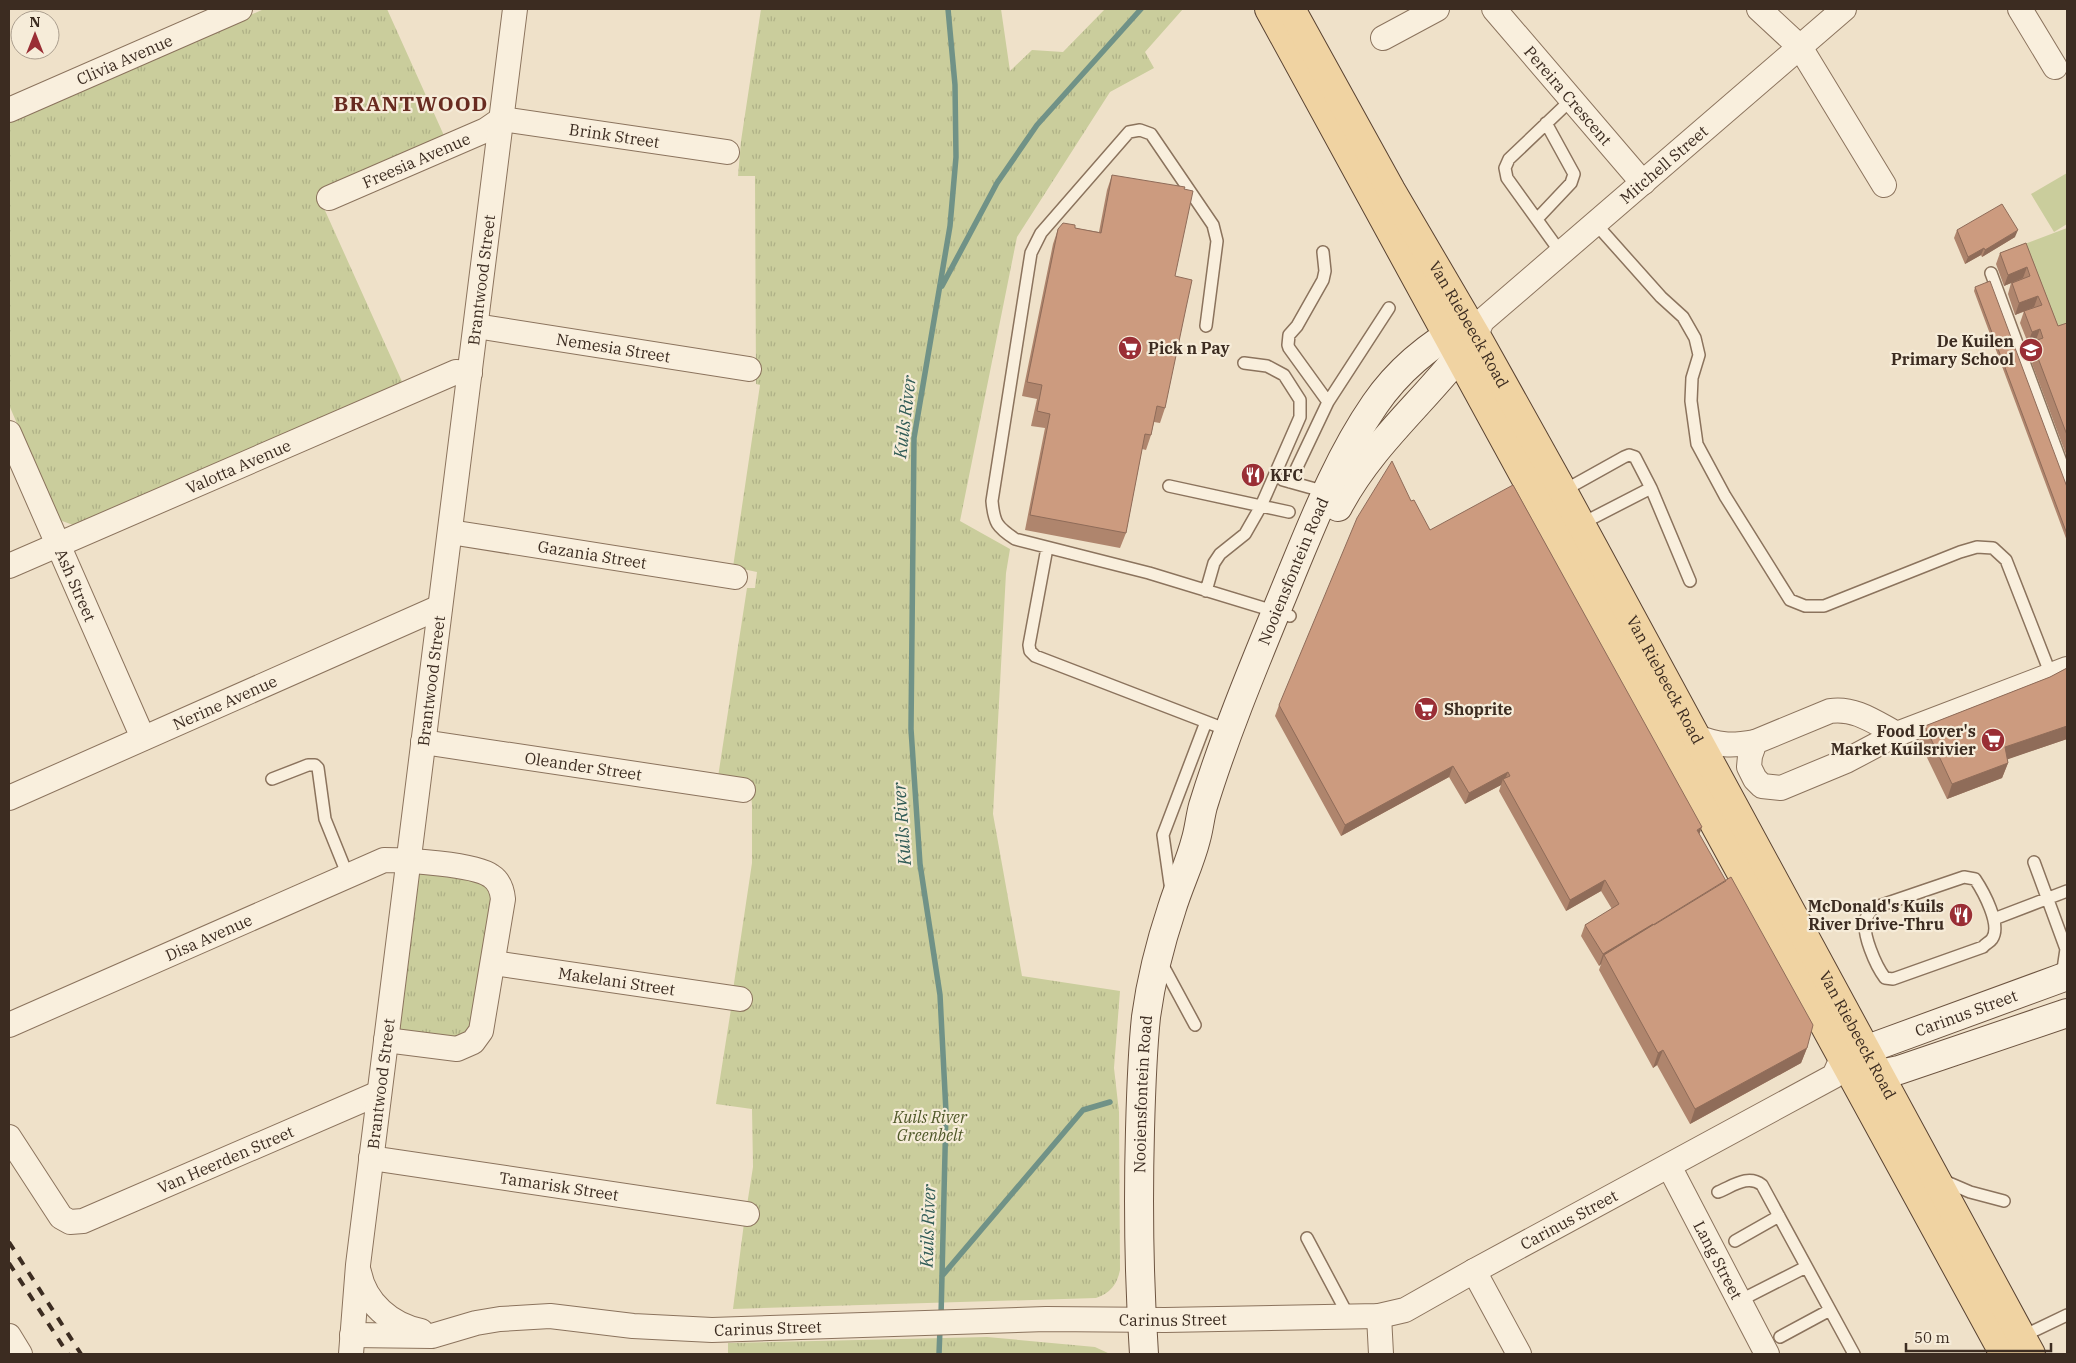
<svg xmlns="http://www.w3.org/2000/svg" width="2076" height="1363" viewBox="0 0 2076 1363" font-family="'IBM Plex Serif',serif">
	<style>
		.park { fill: url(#park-tufts) }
		.pitch { fill: #cacd9c }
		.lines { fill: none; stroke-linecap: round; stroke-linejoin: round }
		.stream { stroke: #709287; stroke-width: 5.5 }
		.lane-casing { stroke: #8b735d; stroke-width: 14 }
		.street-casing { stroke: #8b735d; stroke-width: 26 }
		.secondary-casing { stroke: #6d5440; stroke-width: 30 }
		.primary-casing { stroke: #594231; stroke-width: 30 }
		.lane { stroke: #f9efdd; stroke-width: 11 }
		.street { stroke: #f9efdd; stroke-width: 24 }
		.secondary { stroke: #f9efdd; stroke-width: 28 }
		.primary { stroke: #f0d3a2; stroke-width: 28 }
		.rail { stroke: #3c2c21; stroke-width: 4; stroke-dasharray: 9 9; stroke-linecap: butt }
		.wall { fill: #af856d }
		.shaded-wall { fill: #8f6c59 }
		.building { fill: #cc9b7f; stroke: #8f6c59 }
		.labels { text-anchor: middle; stroke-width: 4.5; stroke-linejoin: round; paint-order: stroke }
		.street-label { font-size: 16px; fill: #3c2c21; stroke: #f6ecd9 }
		.poi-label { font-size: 16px; font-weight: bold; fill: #3c2c21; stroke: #f6ecd9; text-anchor: end }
		.park-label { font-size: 16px; font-style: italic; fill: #4f5828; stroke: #f6ecd9 }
		.water-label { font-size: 18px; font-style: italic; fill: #305b56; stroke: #f6ecd9 }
		.district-label { font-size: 21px; font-weight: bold; letter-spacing: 1px; fill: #682b20; stroke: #f6ecd9 }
	</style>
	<defs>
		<pattern id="park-tufts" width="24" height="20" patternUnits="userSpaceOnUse" patternTransform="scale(1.25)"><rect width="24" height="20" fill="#cacd9c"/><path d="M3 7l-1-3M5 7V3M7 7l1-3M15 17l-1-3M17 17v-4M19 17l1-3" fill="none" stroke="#aeb086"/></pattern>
	</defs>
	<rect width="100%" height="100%" fill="#efe1c9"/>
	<path class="park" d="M264,9H387L446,140L318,195L404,386L76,526L62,521L57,516L9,405V121Z
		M761,9H1001L1010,71L1032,50L1063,52L1105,9H1183L1145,52L1154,68L1110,92L1017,237L960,521L1010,549L1006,573L993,814L1022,976L1120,991L1114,1068L1119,1112L1120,1270C1117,1285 1110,1293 1096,1298L733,1309L744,1223L752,1226L755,1206L747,1205L753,1167L752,1109L716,1104L731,1009L742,1010L733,990L752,863V804L749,781L718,777L747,588H755L757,572L733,567L760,385L756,384L755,176H738L741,141Z
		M418,873L476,879L492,892L475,1020L462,1038L402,1032L399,1029Z
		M987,1337L1095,1347L1110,1354H728V1343Z"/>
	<path class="pitch" d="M2067,173V224L2054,232L2031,194Z
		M2067,228V330L2056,334L2022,245Z"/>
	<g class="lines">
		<path class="stream" d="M942,286L997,183L1037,125L1141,9
			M942,1276L1083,1110L1110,1102
			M941,1317L946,1112L940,995L920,864L911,729L914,438L950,226L956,157L955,85L948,9
			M939,1354L940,1329"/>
		<g class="lane-casing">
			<path id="lane" d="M1537,219L1571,183L1574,174L1546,123
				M1595,223L1661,297L1683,317L1695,338L1699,355L1692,378L1691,401L1697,444L1725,496L1790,600L1805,606H1824L1960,552L1977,547L1993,548L2006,560L2051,675
				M1323,252L1325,271L1323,280L1297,326L1289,335L1288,345L1289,348L1328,402
				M1561,253L1507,178L1505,168L1509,159L1572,99
				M1991,273L2067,478
				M1206,326L1217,241L1213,225L1151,134L1140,130L1129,132L1041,233L1031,253L992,501C994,523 997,527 1015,539L1149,573L1290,616
				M1283,480L1326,492
				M1290,482L1328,402L1389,308
				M1169,486L1289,512
				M1563,491L1624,457L1629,455L1635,457L1651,488L1690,581
				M1581,524L1651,488
				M1047,548L1029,645L1030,651L1035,656L1230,731
				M1206,591L1214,563L1220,554L1245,534L1261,506L1300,417V400L1284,375L1267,366L1244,363
				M272,779L308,765H315L318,768L325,819L348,876
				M2034,862L2066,949L2062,976
				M1964,877L1975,879C1983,891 2002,925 1992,939C1990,942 1985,944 1983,947L1893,979L1885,978C1876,966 1861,933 1866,918C1868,915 1871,911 1873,908Z
				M1171,891L1163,835L1206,722
				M1994,919L2067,891
				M1161,962L1195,1025
				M1942,1180L1970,1192L2004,1201
				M1718,1192C1733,1186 1748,1174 1762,1185L1854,1354
				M1307,1238L1349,1317
				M1735,1241L1779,1216
				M1739,1301L1806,1267
				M1780,1337L1830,1310
				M2021,1337L2067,1315"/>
		</g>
		<g class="street-casing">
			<g id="street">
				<path id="s1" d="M1494,9L1643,183"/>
				<path d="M1759,9L1800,47L1884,185"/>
				<path d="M2020,9L2055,67"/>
				<path d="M1383,38L1437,9"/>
				<path id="s2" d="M9,110L240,9"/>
				<path id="s3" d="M329,198L486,130L502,119L727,152"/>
				<path id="s4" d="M476,326L749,369"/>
				<path id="s5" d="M1476,335L1482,321L1844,9"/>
				<path id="s6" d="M9,433L143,738"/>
				<path id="s7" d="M450,532L735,577"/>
				<path id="s8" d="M9,566L456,372L470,373"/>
				<path d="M1897,734C1876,723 1855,707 1830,711L1755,742L1750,756L1749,767L1755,779L1762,786L1781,788L1846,761L1897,734L2067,669"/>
				<path d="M1695,736C1719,746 1731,746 1755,742"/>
				<path id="s9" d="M423,742L743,790"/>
				<path id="s10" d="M9,798L440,607"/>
				<path id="s11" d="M493,963L740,999"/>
				<path id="s12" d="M9,1025L384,860C405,860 475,864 491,876C499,881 502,889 503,899L481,1031L473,1042L457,1049L386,1040"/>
				<path id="s13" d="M9,1137L61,1217L70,1222L83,1221L379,1093"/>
				<path id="s14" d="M371,1158L747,1214"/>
				<path id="s15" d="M1669,1166L1767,1354"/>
				<path d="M1474,1271L1519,1354"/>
				<path d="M359,1272C365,1303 391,1325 421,1331"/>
				<path d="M1379,1316L1381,1354"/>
				<path id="s16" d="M352,1335L432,1336L476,1323L500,1319L550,1316L633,1326L712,1330L1046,1319L1165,1320L1379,1316L1405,1310L1474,1271L1834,1076L1842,1058"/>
				<path d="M9,1336L20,1354"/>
				<path id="s17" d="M351,1354L358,1265L515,9"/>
			</g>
		</g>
		<g class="secondary-casing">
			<g id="secondary">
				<path d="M1338,507C1372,442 1430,397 1473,338"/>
				<path id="s18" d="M1843,1058L2067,976"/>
				<path d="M1857,1079L1899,1070L2067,1013"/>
				<path id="s19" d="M1144,1354C1139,1280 1138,1204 1140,1130C1141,1092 1142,1055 1146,1017C1151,980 1160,944 1172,908C1179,885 1190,863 1196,839C1199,829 1200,817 1203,806C1227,728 1260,651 1291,575C1315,517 1339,456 1375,404C1399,369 1430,344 1467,324"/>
			</g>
		</g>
		<g class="primary-casing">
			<g id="primary">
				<path d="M1269,9L2004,1354"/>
				<path id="s20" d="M1291,9L1391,190L1476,335L1563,491L2031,1354"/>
			</g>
		</g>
		<use href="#lane" class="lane"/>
		<use href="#street" class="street"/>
		<use href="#secondary" class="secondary"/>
		<use href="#primary" class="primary"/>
		<path class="rail" d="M9,1242L81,1354
			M9,1263L68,1354"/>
	</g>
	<path class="wall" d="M1112,175L1175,276L1165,408L1160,423L1154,422L1151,435L1146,450L1142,449L1126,533L1120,548L1025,530L1045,428L1031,426L1037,399L1022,396L1053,244L1058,229L1075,228L1099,232L1107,190Z
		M1957,230L2015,237L1982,257L1981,255L1965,264L1954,238Z
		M2026,243L2058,326L2067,323V457L2028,353L2032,342L2036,340L2028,343L2020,323L2024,311L2034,308L2015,315L2008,294L2011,283L2004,286L1996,264L2000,253Z
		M1975,287L2067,487V541L1974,291Z
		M1430,530L1699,834L1807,1048L1801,1063L1690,1124L1657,1065L1653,1068L1599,970L1601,964L1599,966L1581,936L1585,925L1612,909L1601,891L1566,911L1499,791L1501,785L1465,804L1449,777L1341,836L1275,716L1279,705Z
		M2067,668V739L2007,759L2008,763L2002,778L1947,799L1919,741L1925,726L2050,677Z"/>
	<path class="shaded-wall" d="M2018,230L2015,237L1982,257L1985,250Z
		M1984,248L1981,255L1965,264L1968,257Z
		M2027,267L2023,278L2004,286L2008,275Z
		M2038,296L2034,307L2015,315L2019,303Z
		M2040,329L2036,340L2028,343L2032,332Z
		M2067,726V739L2000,762L2005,747Z
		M2008,763L2002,778L1947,799L1952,784Z
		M1453,766L1449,777L1341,836L1345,825Z
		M1508,772L1504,782L1503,779L1501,785L1465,804L1469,793Z
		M1702,827L1698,838L1697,830Z
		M1605,880L1601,891L1566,911L1570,900Z
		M1653,924L1649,935L1604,955L1601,964L1599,966L1603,954Z
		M1807,1048L1801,1063L1690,1124L1695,1109Z
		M1663,1050L1657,1065L1653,1068L1658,1053Z"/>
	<path class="building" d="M1112,175L1185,187L1184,189L1193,191L1175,276L1192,280L1186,308L1165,408L1157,406L1151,435L1145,434L1126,533L1030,515L1050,414L1037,411L1042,385L1027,382L1058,229L1063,223L1075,225V228L1101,233Z
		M2002,204L2018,230L1985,250L1984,248L1968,257L1957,230Z
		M2026,243L2058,326L2067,323V435L2032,342L2043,338L2040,329L2032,332L2024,311L2042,305L2038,296L2019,303L2012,283L2030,276L2027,267L2008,275L2000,253Z
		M1990,281L2067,487V534L1975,287Z
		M1392,461L1411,501L1414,500L1430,530L1513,485L1702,827L1697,830L1726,881L1654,925L1653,924L1603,954L1585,925L1619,904L1605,880L1570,900L1503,779L1510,776L1508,772L1469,793L1453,766L1345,825L1279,705L1357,518Z
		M2067,668V726L2005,747L2008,763L1952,784L1925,726L2050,677Z
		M1731,877L1813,1025L1807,1048L1695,1109L1663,1050L1658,1053L1604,955Z"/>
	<defs>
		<g id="supermarket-disc" transform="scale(1.25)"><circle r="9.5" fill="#9a2e35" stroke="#f6ecd9"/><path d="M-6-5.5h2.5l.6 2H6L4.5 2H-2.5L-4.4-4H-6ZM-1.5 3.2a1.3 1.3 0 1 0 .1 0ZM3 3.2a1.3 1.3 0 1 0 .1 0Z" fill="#fff"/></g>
		<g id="school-disc" transform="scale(1.25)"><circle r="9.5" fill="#9a2e35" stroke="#f6ecd9"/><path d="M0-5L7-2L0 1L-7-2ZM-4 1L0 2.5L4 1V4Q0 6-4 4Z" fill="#fff"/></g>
		<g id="restaurant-disc" transform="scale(1.25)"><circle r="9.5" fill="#9a2e35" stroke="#f6ecd9"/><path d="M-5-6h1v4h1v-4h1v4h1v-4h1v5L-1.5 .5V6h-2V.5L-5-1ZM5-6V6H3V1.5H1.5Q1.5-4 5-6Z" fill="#fff"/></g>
	</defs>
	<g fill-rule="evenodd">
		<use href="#supermarket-disc" x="1130" y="348"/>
		<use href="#school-disc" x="2031" y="350"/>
		<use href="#restaurant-disc" x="1253" y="475"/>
		<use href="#supermarket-disc" x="1426" y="709"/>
		<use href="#supermarket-disc" x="1993" y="740"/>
		<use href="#restaurant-disc" x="1961" y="915"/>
	</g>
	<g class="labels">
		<g class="street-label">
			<text dy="6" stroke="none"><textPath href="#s2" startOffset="126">Clivia Avenue</textPath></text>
			<text dy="6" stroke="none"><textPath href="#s1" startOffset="114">Pereira Crescent</textPath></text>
			<text dy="6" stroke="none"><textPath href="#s3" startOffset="304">Brink Street</textPath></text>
			<text dy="6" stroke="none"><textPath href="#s3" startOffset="95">Freesia Avenue</textPath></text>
			<text dy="6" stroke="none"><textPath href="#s5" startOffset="255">Mitchell Street</textPath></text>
			<text dy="6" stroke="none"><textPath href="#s17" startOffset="1082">Brantwood Street</textPath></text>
			<text dy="6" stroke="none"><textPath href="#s20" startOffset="362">Van Riebeeck Road</textPath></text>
			<text dy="6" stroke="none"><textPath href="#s4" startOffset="139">Nemesia Street</textPath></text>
			<text dy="6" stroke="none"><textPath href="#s8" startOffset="250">Valotta Avenue</textPath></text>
			<text dy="6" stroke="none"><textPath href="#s7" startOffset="144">Gazania Street</textPath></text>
			<text dy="6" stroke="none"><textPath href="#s19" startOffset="808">Nooiensfontein Road</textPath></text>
			<text dy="6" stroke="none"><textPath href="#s6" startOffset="166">Ash Street</textPath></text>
			<text dy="6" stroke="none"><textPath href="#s20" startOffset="768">Van Riebeeck Road</textPath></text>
			<text dy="6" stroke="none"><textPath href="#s17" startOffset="678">Brantwood Street</textPath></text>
			<text dy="6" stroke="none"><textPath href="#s10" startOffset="236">Nerine Avenue</textPath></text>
			<text dy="6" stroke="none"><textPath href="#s9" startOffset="162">Oleander Street</textPath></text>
			<text dy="6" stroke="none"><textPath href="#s12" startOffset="218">Disa Avenue</textPath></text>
			<text dy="6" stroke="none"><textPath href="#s11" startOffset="125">Makelani Street</textPath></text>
			<text dy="6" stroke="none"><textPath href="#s18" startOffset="131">Carinus Street</textPath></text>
			<text dy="6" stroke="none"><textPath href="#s20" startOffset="1172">Van Riebeeck Road</textPath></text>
			<text dy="6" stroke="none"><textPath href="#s17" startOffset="272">Brantwood Street</textPath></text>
			<text dy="6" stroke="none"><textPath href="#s19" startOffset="260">Nooiensfontein Road</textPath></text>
			<text dy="6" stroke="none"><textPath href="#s13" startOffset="274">Van Heerden Street</textPath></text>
			<text dy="6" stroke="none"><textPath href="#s14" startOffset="190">Tamarisk Street</textPath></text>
			<text dy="6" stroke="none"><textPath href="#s16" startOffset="1244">Carinus Street</textPath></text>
			<text dy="6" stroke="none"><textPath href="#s15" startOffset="106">Lang Street</textPath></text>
			<text dy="6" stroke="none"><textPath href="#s16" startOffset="824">Carinus Street</textPath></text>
			<text dy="6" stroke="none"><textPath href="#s16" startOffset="419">Carinus Street</textPath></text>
		</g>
		<g class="poi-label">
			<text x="2014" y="347">De Kuilen<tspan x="2014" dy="18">Primary School</tspan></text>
			<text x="1148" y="354" text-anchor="start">Pick n Pay</text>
			<text x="1270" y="481" text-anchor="start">KFC</text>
			<text x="1444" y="715" text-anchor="start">Shoprite</text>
			<text x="1976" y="737">Food Lover's<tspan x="1976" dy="18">Market Kuilsrivier</tspan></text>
			<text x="1944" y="912">McDonald's Kuils<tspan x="1944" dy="18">River Drive-Thru</tspan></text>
		</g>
		<g class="park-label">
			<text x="930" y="1123">Kuils River<tspan x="930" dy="18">Greenbelt</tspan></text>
		</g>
		<g class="water-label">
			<text transform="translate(905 417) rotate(-83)" y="6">Kuils River</text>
			<text transform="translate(902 824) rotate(-94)" y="6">Kuils River</text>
			<text transform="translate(928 1226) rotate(-88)" y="6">Kuils River</text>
		</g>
		<g class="district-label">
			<text x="411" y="111">BRANTWOOD</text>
		</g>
	</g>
	<rect width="2076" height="1363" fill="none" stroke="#3c2c21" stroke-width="20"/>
	<g transform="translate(35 35)"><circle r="24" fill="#f6ecd9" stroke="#ac9f8f"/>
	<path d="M0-4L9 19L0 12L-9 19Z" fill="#9a2e35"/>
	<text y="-8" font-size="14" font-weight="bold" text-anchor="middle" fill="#3c2c21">N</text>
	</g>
	<path d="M1906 1343v8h145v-8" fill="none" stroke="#3c2c21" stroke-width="2.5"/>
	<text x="1914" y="1343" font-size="15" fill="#3c2c21" stroke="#f6ecd9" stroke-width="4" paint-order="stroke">50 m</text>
</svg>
